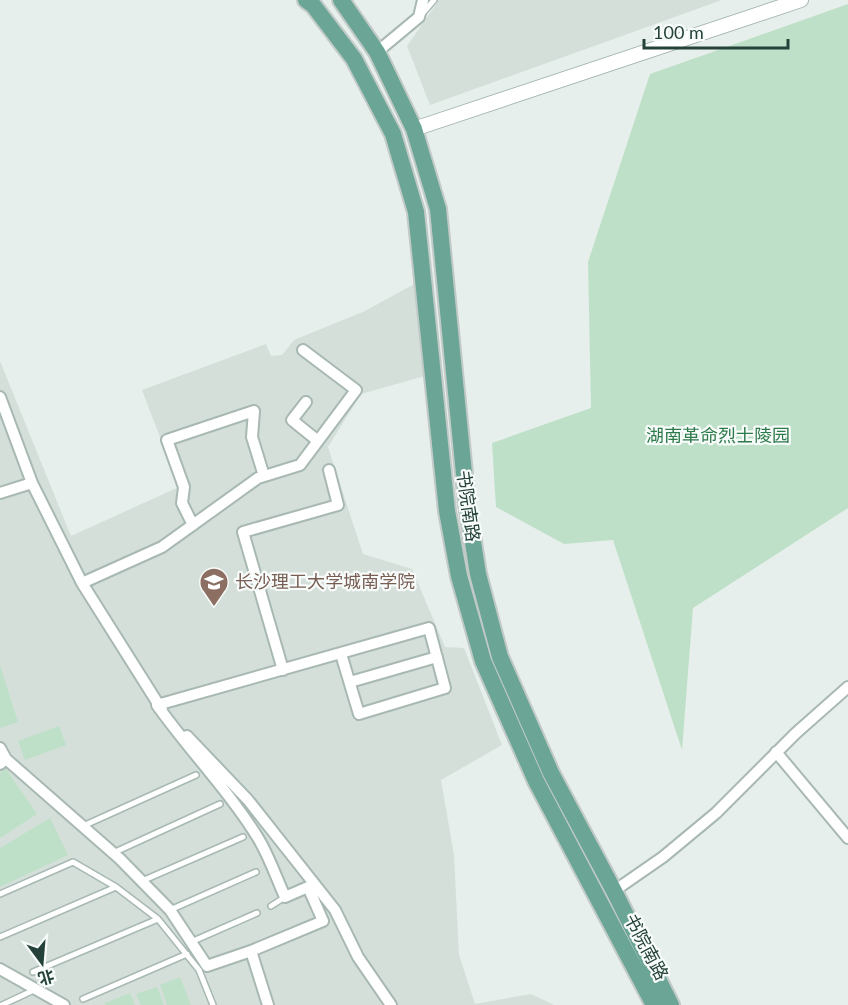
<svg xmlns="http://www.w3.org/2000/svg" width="848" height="1005" viewBox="0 0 848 1005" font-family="Lato,'Noto Sans SC',sans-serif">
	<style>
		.built { fill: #d4dfda }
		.green { fill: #bfe0c8 }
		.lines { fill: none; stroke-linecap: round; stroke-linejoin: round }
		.service-casing { stroke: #a8b8b2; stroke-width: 8 }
		.minor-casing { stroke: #a8b8b2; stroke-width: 14 }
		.tertiary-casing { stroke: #a8b8b2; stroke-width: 16 }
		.primary-casing { stroke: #c2cac8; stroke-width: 20 }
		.service { stroke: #fff; stroke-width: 5 }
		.minor { stroke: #fff; stroke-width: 10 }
		.tertiary { stroke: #fff; stroke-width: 14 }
		.primary { stroke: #6aa596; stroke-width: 16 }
		.labels { text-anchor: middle; stroke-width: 4.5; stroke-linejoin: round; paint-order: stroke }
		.park-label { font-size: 18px; fill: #2d7a4b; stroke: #f7fbf9 }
		.street-label { font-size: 18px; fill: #24423a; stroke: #f7fbf9 }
		.education-label { font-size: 18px; fill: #785e54; stroke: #f7fbf9; text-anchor: start }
	</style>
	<rect width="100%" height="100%" fill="#e6efeb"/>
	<path class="built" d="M439,0H722L430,105L407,46Z
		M416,283L425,376L361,394L328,447L363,554L412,569L445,647L464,648L502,745L441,780L454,855L459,955L475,1004L531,994L554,1005H0V361L71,536L179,487L142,390L266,344L271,356L282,355L294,340L365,311Z"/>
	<path class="green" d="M848,4V508L693,608L682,750L613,540L564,544L496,507L492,443L591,408L588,262L650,74Z
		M0,665L18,722L0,728Z
		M59,726L66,745L25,760L18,741Z
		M6,769L37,814L0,838V773Z
		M50,818L68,855L0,887V848Z
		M180,977L191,1005H167L160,985Z
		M157,987L164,1005H141L136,994Z
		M130,993L135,1005H105V1003Z"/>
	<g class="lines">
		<g class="service-casing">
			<path id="service" d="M422,14L434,0
				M83,826L196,775
				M113,853L220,804
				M142,881L243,837
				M0,894L73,862L116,887L158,919L199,970L213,1005
				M271,906L285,897
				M170,910L256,872
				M0,937L116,887
				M191,942L257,913
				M33,972L158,919
				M83,999L187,954
				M2,1005L34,990"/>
		</g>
		<g class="minor-casing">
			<path id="minor" d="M377,52L419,17L423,0
				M0,397L32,483L82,583L162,710
				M306,402L292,420L318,441
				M0,493L32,483
				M193,525L182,503L184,487L167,440L254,411L252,437L264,476
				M82,583L162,547L258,478L300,465L356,390L303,350
				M283,670L243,532L338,505L329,470
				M350,682L437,657
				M187,736L248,800L335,910L358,957L391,1005
				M0,748L6,759L0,764
				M776,752L848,838
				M6,759L120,859L170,910L207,966L251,951L268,1005
				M614,891L663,857L716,813L796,733L848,687
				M251,951L323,921L308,887L285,897C276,877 269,856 258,838C229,791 189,750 157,705L429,628L445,688L359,714L341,654
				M0,969L64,1005"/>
		</g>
		<g class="tertiary-casing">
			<path id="tertiary" d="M414,129L801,0"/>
		</g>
		<g class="primary-casing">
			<path id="primary" d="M306,0L313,5L354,59L393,134L416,212L447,511L459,576L483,661L536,781L654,1005
				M341,0L377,52L414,129L438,209L467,504L478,574L500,657L551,773L614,891L671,1005"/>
		</g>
		<use href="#service" class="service"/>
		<use href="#minor" class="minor"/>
		<use href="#tertiary" class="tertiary"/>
		<use href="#primary" class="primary"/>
	</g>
	<defs>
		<g id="university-pin" transform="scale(1.5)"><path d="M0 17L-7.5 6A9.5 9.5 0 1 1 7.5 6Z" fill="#8d6e63" stroke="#f7fbf9"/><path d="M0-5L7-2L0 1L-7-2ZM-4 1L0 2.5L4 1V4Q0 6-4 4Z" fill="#fff"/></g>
	</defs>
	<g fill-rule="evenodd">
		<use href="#university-pin" x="214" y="582"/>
	</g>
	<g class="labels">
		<g class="park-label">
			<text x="718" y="442">湖南革命烈士陵园</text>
		</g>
		<g class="street-label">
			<text transform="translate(468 506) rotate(82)" y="6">书院南路</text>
			<text transform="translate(646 947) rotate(62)" y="6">书院南路</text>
		</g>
		<g class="education-label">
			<text x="235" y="588">长沙理工大学城南学院</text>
		</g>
	</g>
	<g transform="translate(42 963) rotate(164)" stroke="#f7fbf9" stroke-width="4.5" paint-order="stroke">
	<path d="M0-4.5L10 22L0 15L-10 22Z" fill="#24423a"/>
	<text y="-9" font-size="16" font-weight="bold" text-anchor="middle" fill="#24423a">北</text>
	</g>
	<path d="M644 39v9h144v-9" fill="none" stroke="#24423a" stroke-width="3"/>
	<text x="653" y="39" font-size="18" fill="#24423a" stroke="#f7fbf9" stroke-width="4.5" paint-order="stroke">100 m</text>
</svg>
